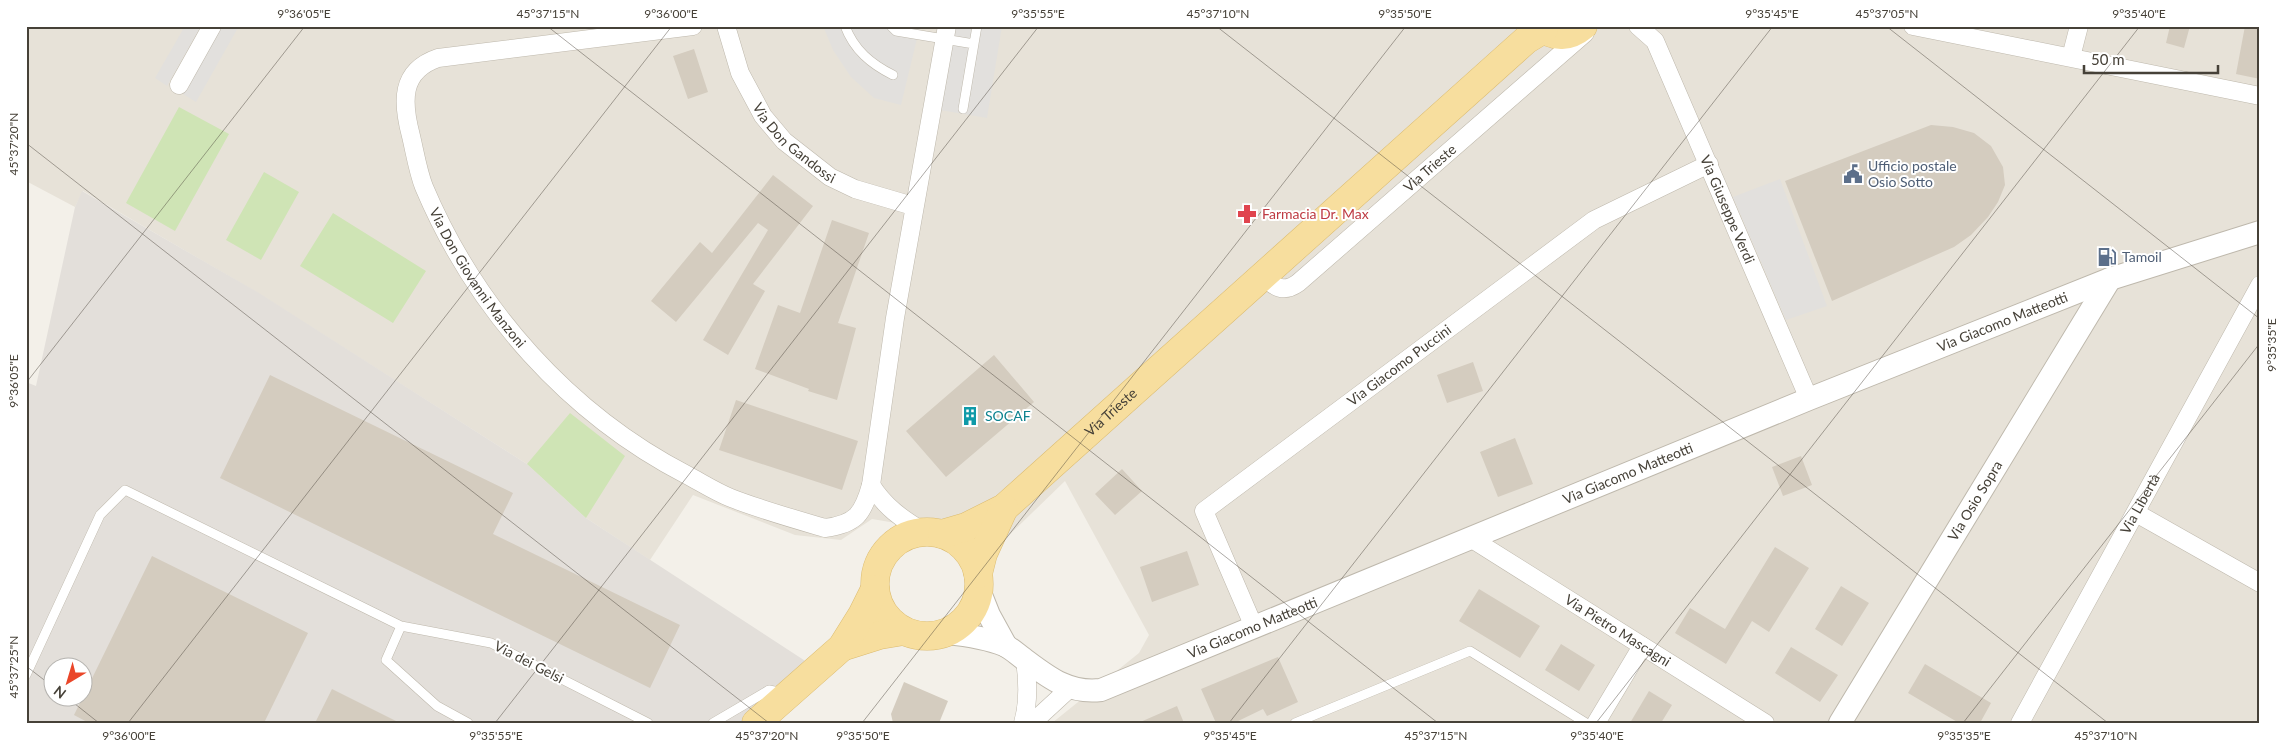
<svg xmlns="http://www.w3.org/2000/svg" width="2286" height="749" viewBox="0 0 2286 749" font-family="Lato,sans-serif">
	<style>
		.residential { fill: #e7e2d8 }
		.industrial { fill: #e3dfda; fill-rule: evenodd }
		.green { fill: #cfe4b5 }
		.parking { fill: #e2e0dd }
		.building { fill: #d4ccbf }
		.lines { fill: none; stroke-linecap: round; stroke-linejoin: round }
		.service-casing { stroke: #beb8ac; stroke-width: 10 }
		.minor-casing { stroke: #beb8ac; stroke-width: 19 }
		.tertiary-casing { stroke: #beb8ac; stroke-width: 24 }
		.primary-casing { stroke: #dbbb6f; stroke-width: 29 }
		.service { stroke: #fff; stroke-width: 9 }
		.minor { stroke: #fff; stroke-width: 18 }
		.tertiary { stroke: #fff; stroke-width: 22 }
		.primary { stroke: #f7de9e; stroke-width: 28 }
		.ticks { fill: none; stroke: #464138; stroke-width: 1; stroke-opacity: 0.45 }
		.labels { text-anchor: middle; stroke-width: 4; stroke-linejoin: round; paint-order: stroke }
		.street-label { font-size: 14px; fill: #464138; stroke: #fff }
		.service-label { font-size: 14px; fill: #4e5e75; stroke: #fff; text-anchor: start }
		.health-label { font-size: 14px; fill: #be3a42; stroke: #fff; text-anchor: start }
		.culture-label { font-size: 14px; fill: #0d838f; stroke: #fff; text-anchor: start }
		.neatline { fill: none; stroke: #464138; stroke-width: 2 }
		.ticks-label { font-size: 12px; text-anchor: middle; fill: #464138 }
	</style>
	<rect width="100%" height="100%" fill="#f3f0e9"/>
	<path class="residential" d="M26,26H2260V723H1052L1139,653L1149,635L1065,481L1003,541L872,519L841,540L795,535L693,495L650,560L586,518L527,464L258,293L83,191L75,207L26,181Z"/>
	<path class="industrial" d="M82,191L259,293L527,464L586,518L813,666L744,723H26V382L36,386L75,207ZM52,666H82V696H52Z"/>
	<path class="green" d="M179,107L229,134L175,231L126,203Z
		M264,172L299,192L261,260L226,240Z
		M333,213L426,271L393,323L300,266Z
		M570,413L625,456L586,518L527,464Z"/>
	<path class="parking" d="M185,26H201L167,86L155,78Z
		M221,26H239L196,102L183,94Z
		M823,26H920L901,105L874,98L851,77L833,50Z
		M953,26H1002L987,118L940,110Z
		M1780,179L1827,306L1786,320L1733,197Z"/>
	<path class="building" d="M2170,26H2190L2184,48L2166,43Z
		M2245,26H2260V79L2236,74Z
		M694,49L708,92L688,99L673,56Z
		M1931,125L1953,127L1974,133L1991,146L2003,167L2005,185L1998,202L1988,217L1971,235L1954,247L1832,301L1785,181Z
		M773,175L813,206L753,284L765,291L728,355L703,340L768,230L758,223L676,322L651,301L700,242L712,253Z
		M832,220L869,233L838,323L856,328L837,400L808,391L809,389L755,369L778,305L800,313Z
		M994,355L1034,402L946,477L906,431Z
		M1473,362L1483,391L1447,403L1437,375Z
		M270,375L513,493L493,534L680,625L650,688L220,478Z
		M736,400L858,441L842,490L719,450Z
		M1515,438L1533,484L1498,497L1480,452Z
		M1801,456L1812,485L1783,496L1772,467Z
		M1122,469L1142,491L1115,515L1095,494Z
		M1775,547L1809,568L1769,632L1752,621L1726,664L1675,633L1690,608L1725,629Z
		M1187,551L1199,585L1152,602L1140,567Z
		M152,556L308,633L264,723H89L74,715Z
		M1841,586L1869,603L1842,646L1815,629Z
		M1479,589L1540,626L1520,658L1459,621Z
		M1561,644L1595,665L1579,691L1545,670Z
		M1791,647L1838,675L1820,702L1775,673Z
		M1278,657L1298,702L1267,716L1263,709L1234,723H1216L1201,689Z
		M1925,664L1991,703L1980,723H1959L1908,693Z
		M904,682L948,701L939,723H893L891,714Z
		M332,689L400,723H315Z
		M1649,691L1672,705L1661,723H1630Z
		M1177,706L1184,723H1138Z"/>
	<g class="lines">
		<g class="service-casing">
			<path id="service" d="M845,26C854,50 871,64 893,75
				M891,26L896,31L974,44
				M963,109L977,26
				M401,626L386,660L437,706L468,723
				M26,675L100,515L125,490L401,626L491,643L648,723
				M713,723L769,690L784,693
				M1295,723L1470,651L1586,723"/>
		</g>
		<g class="minor-casing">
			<g id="minor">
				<path id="s1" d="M693,26L438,58C400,71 402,102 411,136C415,153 418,172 424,187C476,310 569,414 687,475C702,483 716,492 731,498C762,510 794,519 825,528C856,524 863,514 871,485L895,318L947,26"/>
				<path id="s2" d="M726,26L740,73L763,116L784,141L830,177L855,189L913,206"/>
				<path id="s3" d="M1638,26L1655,41L1809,399"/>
				<path d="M1913,26L2260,96"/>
				<path d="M2071,57L2079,26"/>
				<path d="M179,85L212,26"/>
				<path id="s4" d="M1263,276C1275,288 1284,293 1298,283L1585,33"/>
				<path d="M871,485C885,507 902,519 924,532"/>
				<path d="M2136,513L2260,583"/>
				<path id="s5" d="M1472,539L1765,723"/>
				<path id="s6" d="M1254,627L1204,511L1594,220L1709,164"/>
				<path d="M1023,723C1029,702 1028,681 1025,660"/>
				<path d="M1032,723L1070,688"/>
				<path d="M1596,723L1642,646"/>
				<path id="s7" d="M2020,723L2260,285"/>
			</g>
		</g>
		<g class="tertiary-casing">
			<g id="tertiary">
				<path d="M979,590L989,615L1006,646"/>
				<path id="s8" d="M947,633C966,635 987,638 1004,645C1011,648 1018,655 1024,659C1048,677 1069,694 1101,690L1809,399L2110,279L2260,232"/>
				<path id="s9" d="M1840,723L2110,279"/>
			</g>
		</g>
		<g class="primary-casing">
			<g id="primary">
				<path d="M1541,26C1554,39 1570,37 1583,26"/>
				<circle cx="927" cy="584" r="52"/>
				<path id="s10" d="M942,534L966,527L1004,508L1526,40L1544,29"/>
				<path d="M978,574L983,554L1004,508"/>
				<path d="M842,647L880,635L904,631"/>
				<path d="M756,723L842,647L862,615L875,589"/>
			</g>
		</g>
		<use href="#service" class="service"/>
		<use href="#minor" class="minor"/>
		<use href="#tertiary" class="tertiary"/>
		<use href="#primary" class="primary"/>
	</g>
	<path class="ticks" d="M547,26L1438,723M1216,26L2108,723M1886,26L2260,319M26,143L769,723M26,383L305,26M26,666L52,686M65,696L99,723M128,723L672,26M495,723L1039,26M862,723L1406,26M1229,723L1773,26M1596,723L2140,26M1963,723L2260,343"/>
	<defs>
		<g id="civic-bare" transform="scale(1.5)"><path d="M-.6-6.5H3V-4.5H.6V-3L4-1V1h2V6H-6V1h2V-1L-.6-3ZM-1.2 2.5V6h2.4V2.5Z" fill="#5c6f8a" stroke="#fff" stroke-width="2.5" paint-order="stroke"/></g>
		<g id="pharmacy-bare" transform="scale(1.5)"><path d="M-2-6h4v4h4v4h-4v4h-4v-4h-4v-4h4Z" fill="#e0444e" stroke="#fff" stroke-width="2.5" paint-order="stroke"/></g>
		<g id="fuel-bare" transform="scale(1.5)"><path d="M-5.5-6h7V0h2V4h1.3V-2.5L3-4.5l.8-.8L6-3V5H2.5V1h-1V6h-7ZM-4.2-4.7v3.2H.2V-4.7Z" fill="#5c6f8a" stroke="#fff" stroke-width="2.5" paint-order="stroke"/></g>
		<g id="building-bare" transform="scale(1.5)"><path d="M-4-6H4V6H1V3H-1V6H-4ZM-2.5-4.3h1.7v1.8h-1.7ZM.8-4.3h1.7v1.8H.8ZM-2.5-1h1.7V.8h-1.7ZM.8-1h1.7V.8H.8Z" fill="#0f9aa8" stroke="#fff" stroke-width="2.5" paint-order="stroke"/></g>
	</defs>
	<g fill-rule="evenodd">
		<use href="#civic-bare" x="1853" y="174"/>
		<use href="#pharmacy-bare" x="1247" y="214"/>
		<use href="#fuel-bare" x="2107" y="257"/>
		<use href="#building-bare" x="970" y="416"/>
	</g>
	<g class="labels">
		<g class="street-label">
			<text dy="5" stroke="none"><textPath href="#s2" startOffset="139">Via Don Gandossi</textPath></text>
			<text dy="5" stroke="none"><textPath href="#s4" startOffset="215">Via Trieste</textPath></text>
			<text dy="5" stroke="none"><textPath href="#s3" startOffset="206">Via Giuseppe Verdi</textPath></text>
			<text dy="5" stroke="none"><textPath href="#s1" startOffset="509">Via Don Giovanni Manzoni</textPath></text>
			<text dy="5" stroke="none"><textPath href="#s8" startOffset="1142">Via Giacomo Matteotti</textPath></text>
			<text dy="5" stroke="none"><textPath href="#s6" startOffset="370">Via Giacomo Puccini</textPath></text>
			<text dy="5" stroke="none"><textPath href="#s10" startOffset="211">Via Trieste</textPath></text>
			<text dy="5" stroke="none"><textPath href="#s8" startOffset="738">Via Giacomo Matteotti</textPath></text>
			<text dy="5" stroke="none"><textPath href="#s9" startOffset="260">Via Osio Sopra</textPath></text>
			<text dy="5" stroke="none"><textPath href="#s7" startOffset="250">Via Libertà</textPath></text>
			<text dy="5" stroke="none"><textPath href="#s8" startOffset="332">Via Giacomo Matteotti</textPath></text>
			<text dy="5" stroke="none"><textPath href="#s5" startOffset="172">Via Pietro Mascagni</textPath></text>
			<text transform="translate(529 662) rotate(27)" y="5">Via dei Gelsi</text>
		</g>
		<g class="service-label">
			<text x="1868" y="171">Ufficio postale<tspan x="1868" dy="16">Osio Sotto</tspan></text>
			<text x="2122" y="262">Tamoil</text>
		</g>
		<g class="health-label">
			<text x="1262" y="219">Farmacia Dr. Max</text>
		</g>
		<g class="culture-label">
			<text x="985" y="421">SOCAF</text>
		</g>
	</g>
	<rect width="2286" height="749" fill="none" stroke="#ffffff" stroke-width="55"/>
	<g transform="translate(68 682) rotate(218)"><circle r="24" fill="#ffffff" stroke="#b5b3af"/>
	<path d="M0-4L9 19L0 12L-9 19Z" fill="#ea4629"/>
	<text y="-8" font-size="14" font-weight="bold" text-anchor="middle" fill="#464138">N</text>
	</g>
	<path d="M2084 65v8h134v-8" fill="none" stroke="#464138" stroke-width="2.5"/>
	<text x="2091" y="65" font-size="15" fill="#464138" stroke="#ffffff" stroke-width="4" paint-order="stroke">50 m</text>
	<rect x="28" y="28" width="2230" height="694" class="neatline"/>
	<g class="ticks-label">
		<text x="304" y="18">9°36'05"E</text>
		<text x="548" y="18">45°37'15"N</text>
		<text x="671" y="18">9°36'00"E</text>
		<text x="1038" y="18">9°35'55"E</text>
		<text x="1218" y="18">45°37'10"N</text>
		<text x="1405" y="18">9°35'50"E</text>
		<text x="1772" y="18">9°35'45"E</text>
		<text x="1887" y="18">45°37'05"N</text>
		<text x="2139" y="18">9°35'40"E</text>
		<text transform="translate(14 144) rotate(-90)" y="4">45°37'20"N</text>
		<text transform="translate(2272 345) rotate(-90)" y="4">9°35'35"E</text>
		<text transform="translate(14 381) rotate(-90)" y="4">9°36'05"E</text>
		<text transform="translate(14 667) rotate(-90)" y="4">45°37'25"N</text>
		<text x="129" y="740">9°36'00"E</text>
		<text x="496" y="740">9°35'55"E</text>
		<text x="767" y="740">45°37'20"N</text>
		<text x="863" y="740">9°35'50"E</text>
		<text x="1230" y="740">9°35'45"E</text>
		<text x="1436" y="740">45°37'15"N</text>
		<text x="1597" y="740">9°35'40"E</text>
		<text x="1964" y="740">9°35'35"E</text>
		<text x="2106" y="740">45°37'10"N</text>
	</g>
</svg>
